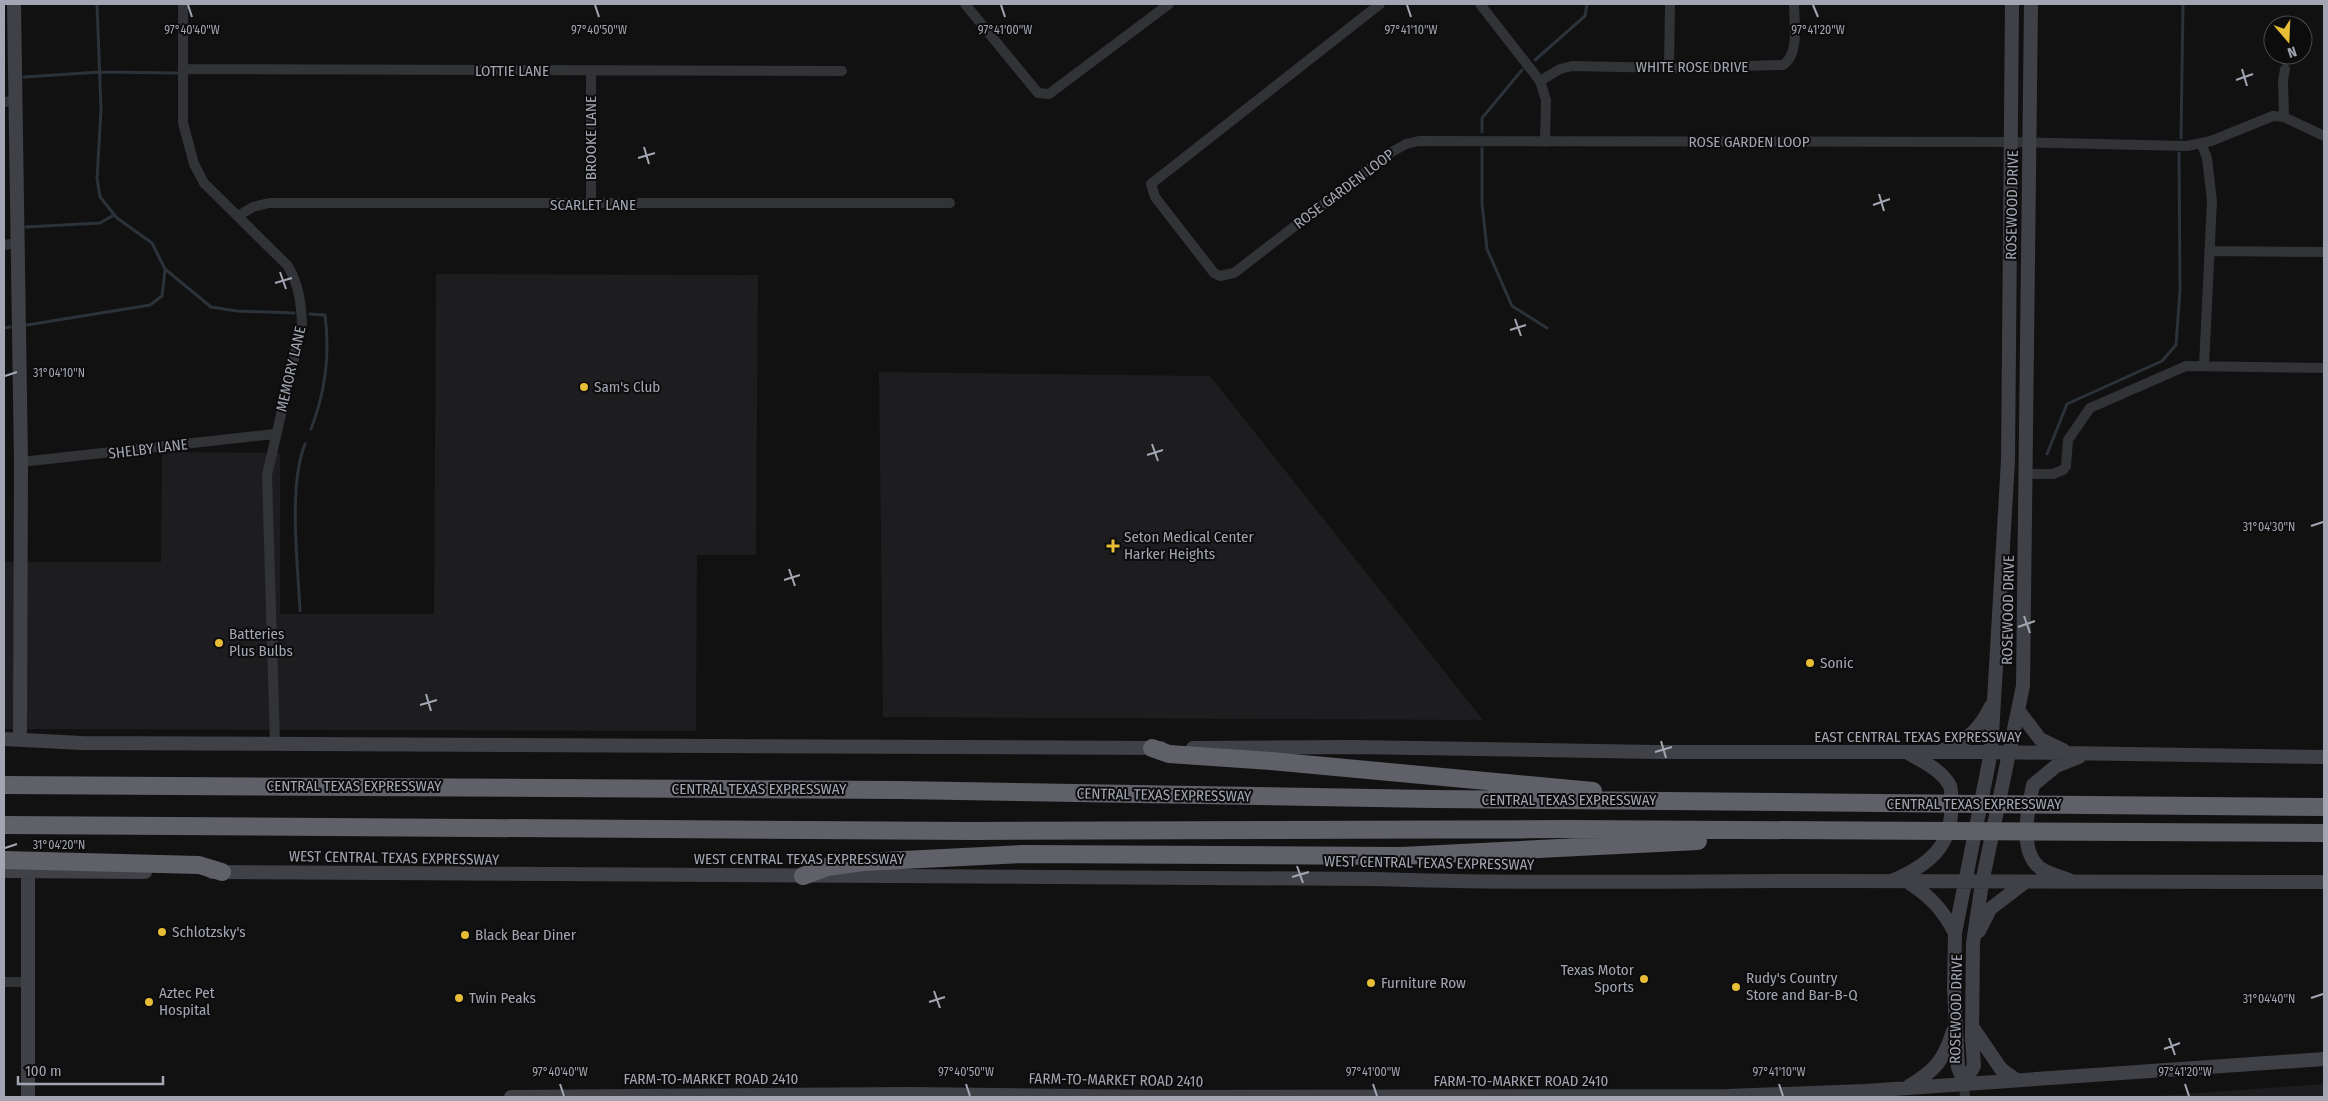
<svg xmlns="http://www.w3.org/2000/svg" width="2328" height="1101" viewBox="0 0 2328 1101" font-family="'Fira Sans Condensed',sans-serif">
	<style>
		.built { fill: #1d1d1f }
		.lines { fill: none; stroke-linecap: round; stroke-linejoin: round }
		.stream { stroke: #2b323a; stroke-width: 3 }
		.street { stroke: #323337; stroke-width: 10 }
		.secondary { stroke: #404147; stroke-width: 14 }
		.highway { stroke: #5f6068; stroke-width: 18 }
		.ticks { fill: none; stroke: #a3a6b2; stroke-width: 2 }
		.poi-dot { fill: #e6bd35; stroke: #0c0c0d; stroke-width: 2 }
		.labels { text-anchor: middle; stroke-width: 4; stroke-linejoin: round; paint-order: stroke }
		.street-label { font-size: 15px; fill: #a3a6b2; stroke: #0c0c0d }
		.poi-label { font-size: 15px; fill: #a3a6b2; stroke: #0c0c0d; text-anchor: start }
		.ticks-label { font-size: 12px; text-anchor: middle; fill: #a3a6b2; stroke: #0c0c0d; stroke-width: 4; stroke-linejoin: round; paint-order: stroke }
	</style>
	<rect width="100%" height="100%" fill="#111112"/>
	<path class="built" d="M436,274L758,275L756,555H697L696,731L4,729V562H161L162,452L280,453V614H434Z
		M879,372L1210,376L1483,720L883,717Z
		M2324,1084V1097H2144Z"/>
	<g class="lines">
		<path class="stream" d="M97,4L101,109L97,179L100,197L117,218L152,243L165,269L211,307L237,311L294,313
			M1535,60L1585,16L1587,4
			M24,77L100,72L177,73
			M1482,132V118L1522,70
			M2181,138L2183,4
			M1482,148V204L1487,249L1512,306L1547,328
			M26,227L100,223L114,215
			M310,314L325,315C330,353 325,393 311,429
			M27,325L150,305L162,296L165,270
			M4,328L10,327
			M2047,454L2067,404L2162,361L2176,345L2180,290L2179,153
			M300,611C298,565 288,486 305,444"/>
		<path class="street" d="M183,4V123L194,164L204,183L288,266C299,286 301,302 302,324L267,475L275,744
			M965,4L1038,93L1049,94L1169,4
			M1380,4L1151,184L1155,197L1214,273L1220,276L1234,273L1390,153L1406,144L1419,141L2010,142L2187,146L2211,141L2273,116L2284,117L2324,136
			M1480,4L1540,81L1546,100L1545,142
			M1669,68L1670,4
			M183,69L842,71
			M1540,81L1560,69L1572,66L1669,68L1783,65C1800,54 1794,22 1794,4
			M4,102L14,101
			M2284,117L2283,81L2285,69
			M2201,143L2207,158L2212,201L2204,366
			M591,205V71
			M238,216L253,207L269,203H950
			M4,245L17,243
			M2209,251L2324,252
			M21,462L275,434
			M2026,474H2053L2063,470L2066,466L2068,440L2090,408L2186,366L2324,368
			M4,982H27
			M1964,1083L1965,1097"/>
		<path class="secondary" d="M14,4L21,462L20,740
			M2018,710L2040,739L2063,750
			M4,739L82,743L1161,748
			M1193,748L1353,747L1656,752H1991L2324,757
			M1943,750C1967,741 1980,729 1991,706
			M4,871L145,872
			M212,872L1374,879C1525,884 1676,881 1827,881C1993,881 2159,883 2324,882
			M1894,880C1928,865 1953,846 1951,806C1951,800 1952,791 1950,786C1942,770 1922,761 1908,753
			M2069,880C2061,877 2051,874 2043,870C2017,854 2028,809 2033,785L2056,766L2079,757
			M1908,882C1930,896 1943,910 1955,933
			M1979,931L1990,909L2024,883
			M1973,1028L2001,1069L2016,1080
			M1964,1083L1974,1066L1972,1037L1973,943L1982,883L2023,686L2031,4
			M1964,1083L1958,1067L1954,989L1955,933L1991,752L2008,460L2012,4
			M1909,1086C1935,1071 1944,1060 1953,1031
			M28,1097V871
			M511,1097L910,1094L1158,1097L1727,1096L1865,1091L2324,1059"/>
		<path class="highway" d="M1152,748L1169,754L1271,761L1593,791
			M4,785L899,790L1432,799L2324,807
			M4,825L973,831L1567,829L2324,833
			M4,860L199,865L222,872
			M803,876L827,867L863,862L1023,854L1401,856L1698,841"/>
	</g>
	<path class="ticks" d="M188,5L192,17M595,5L599,17M1001,5L1005,17M1407,5L1411,17M1813,5L1818,17M2242,69L2247,86M2236,80L2253,74M644,147L649,164M638,158L655,153M1879,194L1884,211M1873,205L1890,199M280,272L286,289M275,283L292,278M1515,319L1521,336M1510,330L1526,325M5,376L17,372M1152,444L1158,461M1147,455L1163,450M2311,526L2323,522M789,569L795,586M784,580L800,575M2024,616L2030,633M2018,627L2035,621M426,694L431,711M420,705L437,700M1661,741L1666,758M1655,752L1672,747M5,848L17,844M1297,866L1303,883M1292,877L1309,872M934,991L940,1008M2311,998L2323,994M929,1002L945,997M2169,1038L2175,1055M2164,1049L2180,1043M560,1084L564,1096M966,1084L970,1096M1373,1084L1377,1096M1779,1084L1783,1096M2185,1084L2189,1096"/>
	<g class="poi-dot">
		<circle cx="584" cy="387" r="5"/>
		<path d="M1110.5 538.5h5v5h5v5h-5v5h-5v-5h-5v-5h5z"/>
		<circle cx="219" cy="643" r="5"/>
		<circle cx="1810" cy="663" r="5"/>
		<circle cx="162" cy="932" r="5"/>
		<circle cx="465" cy="935" r="5"/>
		<circle cx="1644" cy="979" r="5"/>
		<circle cx="1371" cy="983" r="5"/>
		<circle cx="1736" cy="987" r="5"/>
		<circle cx="459" cy="998" r="5"/>
		<circle cx="149" cy="1002" r="5"/>
	</g>
	<g class="labels">
		<g class="street-label">
			<text x="1692" y="72">WHITE ROSE DRIVE</text>
			<text x="512" y="76">LOTTIE LANE</text>
			<text transform="translate(591 138) rotate(-90)" y="5">BROOKE LANE</text>
			<text x="1749" y="147">ROSE GARDEN LOOP</text>
			<text transform="translate(1344 189) rotate(-37)" y="5">ROSE GARDEN LOOP</text>
			<text x="593" y="210">SCARLET LANE</text>
			<text transform="translate(2012 205) rotate(-89)" y="5">ROSEWOOD DRIVE</text>
			<text transform="translate(291 369) rotate(-77)" y="5">MEMORY LANE</text>
			<text transform="translate(148 449) rotate(-7)" y="5">SHELBY LANE</text>
			<text transform="translate(2008 610) rotate(-89)" y="5">ROSEWOOD DRIVE</text>
			<text x="1918" y="742">EAST CENTRAL TEXAS EXPRESSWAY</text>
			<text x="354" y="791">CENTRAL TEXAS EXPRESSWAY</text>
			<text x="759" y="794">CENTRAL TEXAS EXPRESSWAY</text>
			<text transform="translate(1164 795) rotate(1)" y="5">CENTRAL TEXAS EXPRESSWAY</text>
			<text x="1569" y="805">CENTRAL TEXAS EXPRESSWAY</text>
			<text x="1974" y="809">CENTRAL TEXAS EXPRESSWAY</text>
			<text transform="translate(394 858) rotate(1)" y="5">WEST CENTRAL TEXAS EXPRESSWAY</text>
			<text x="799" y="864">WEST CENTRAL TEXAS EXPRESSWAY</text>
			<text transform="translate(1429 863) rotate(1)" y="5">WEST CENTRAL TEXAS EXPRESSWAY</text>
			<text transform="translate(1956 1009) rotate(-89)" y="5">ROSEWOOD DRIVE</text>
			<text x="711" y="1084">FARM-TO-MARKET ROAD 2410</text>
			<text transform="translate(1116 1080) rotate(1)" y="5">FARM-TO-MARKET ROAD 2410</text>
			<text x="1521" y="1086">FARM-TO-MARKET ROAD 2410</text>
		</g>
		<g class="poi-label">
			<text x="594" y="392">Sam's Club</text>
			<text x="1124" y="542">Seton Medical Center<tspan x="1124" dy="17">Harker Heights</tspan></text>
			<text x="229" y="639">Batteries<tspan x="229" dy="17">Plus Bulbs</tspan></text>
			<text x="1820" y="668">Sonic</text>
			<text x="172" y="937">Schlotzsky's</text>
			<text x="475" y="940">Black Bear Diner</text>
			<text x="1634" y="975" text-anchor="end">Texas Motor<tspan x="1634" dy="17">Sports</tspan></text>
			<text x="1746" y="983">Rudy's Country<tspan x="1746" dy="17">Store and Bar-B-Q</tspan></text>
			<text x="1381" y="988">Furniture Row</text>
			<text x="159" y="998">Aztec Pet<tspan x="159" dy="17">Hospital</tspan></text>
			<text x="469" y="1003">Twin Peaks</text>
		</g>
	</g>
	<g class="ticks-label">
		<text x="192" y="34">97°40'40"W</text>
		<text x="599" y="34">97°40'50"W</text>
		<text x="1005" y="34">97°41'00"W</text>
		<text x="1411" y="34">97°41'10"W</text>
		<text x="1818" y="34">97°41'20"W</text>
		<text x="59" y="377">31°04'10"N</text>
		<text x="2269" y="531">31°04'30"N</text>
		<text x="59" y="849">31°04'20"N</text>
		<text x="2269" y="1003">31°04'40"N</text>
		<text x="560" y="1076">97°40'40"W</text>
		<text x="966" y="1076">97°40'50"W</text>
		<text x="1373" y="1076">97°41'00"W</text>
		<text x="1779" y="1076">97°41'10"W</text>
		<text x="2185" y="1076">97°41'20"W</text>
	</g>
	<rect width="2328" height="1101" fill="none" stroke="#a3a6b2" stroke-width="10"/>
	<g transform="translate(2288 40) rotate(161)"><circle r="24" fill="#0c0c0d" stroke="#484a4f"/>
	<path d="M0-4L9 19L0 12L-9 19Z" fill="#e6bd35"/>
	<text y="-8" font-size="14" font-weight="bold" text-anchor="middle" fill="#a3a6b2">N</text>
	</g>
	<path d="M18 1076v8h145v-8" fill="none" stroke="#a3a6b2" stroke-width="2.5"/>
	<text x="25" y="1076" font-size="15" fill="#a3a6b2" stroke="#0c0c0d" stroke-width="4" paint-order="stroke">100 m</text>
</svg>
